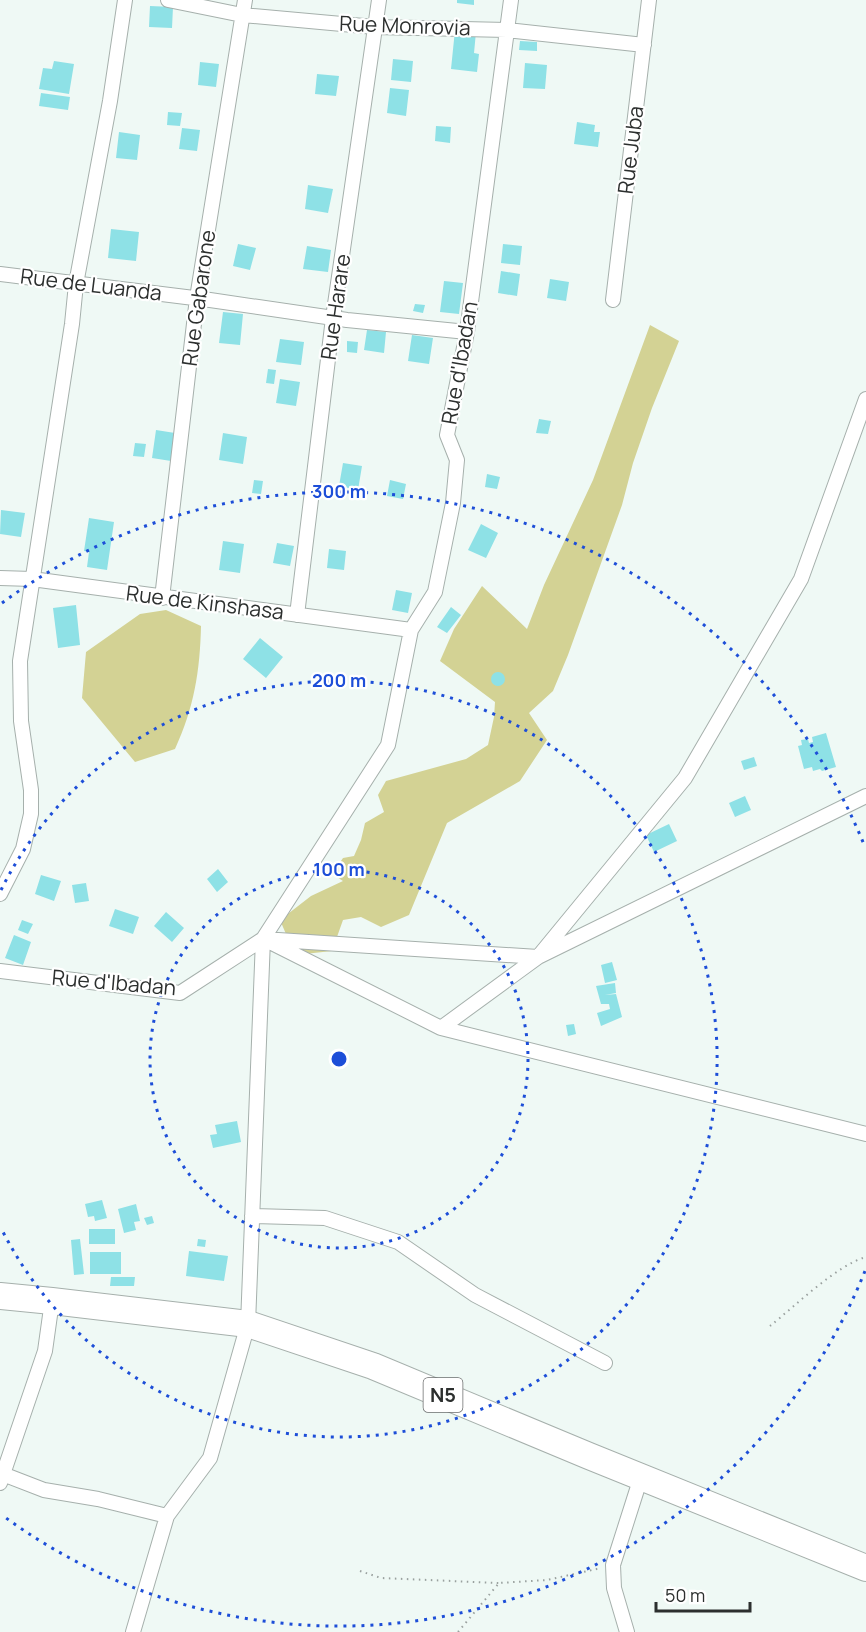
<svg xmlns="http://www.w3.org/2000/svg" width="866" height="1632" viewBox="0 0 866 1632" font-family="Manrope,sans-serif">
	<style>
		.green { fill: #d3d294 }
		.building { fill: #8ee1e6 }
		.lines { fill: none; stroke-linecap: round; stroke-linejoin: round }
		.street-casing { stroke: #a6b0ac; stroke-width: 16 }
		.highway-casing { stroke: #a6b0ac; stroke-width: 28 }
		.path { stroke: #9aa19f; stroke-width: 2; stroke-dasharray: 1.5 4.5; stroke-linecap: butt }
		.street { stroke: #fff; stroke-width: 14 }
		.highway { stroke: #fff; stroke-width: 26 }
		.ring { fill: none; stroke: #1d4ed8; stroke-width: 3; stroke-dasharray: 3 6 }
		.labels { text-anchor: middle; stroke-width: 4.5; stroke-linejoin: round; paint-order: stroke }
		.shield { fill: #fff; stroke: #6b6d6d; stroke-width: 1.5 }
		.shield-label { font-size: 20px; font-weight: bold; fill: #2c2f2e }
		.street-label { font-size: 21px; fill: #2c2f2e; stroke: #fff }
		.centre { fill: #1d4ed8; stroke: #fff; stroke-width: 3 }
		.ring-label { font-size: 18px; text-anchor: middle; font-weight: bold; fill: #1d4ed8; stroke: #fff; stroke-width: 4.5; stroke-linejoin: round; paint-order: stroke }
	</style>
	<rect width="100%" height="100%" fill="#eff9f5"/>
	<path class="green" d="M650,325L679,341L652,408L633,463L622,505L568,655L553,691L529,713L547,740L520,781L447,823L409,915L381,927L361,917L343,920L332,951L295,955L280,920L311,896L343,881L332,874L343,858L354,856L361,840L365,823L384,812L378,795L386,781L466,759L488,745L494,717L495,702L440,661L454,629L482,586L527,629L544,585L593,480Z
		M166,610L201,626C200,671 194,708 175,749L135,762L82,698L86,652L140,614Z"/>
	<path class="building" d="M457,0H474V5L457,3Z
		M150,6L173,7L172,28L149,27Z
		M455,30L476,32L474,53L479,54L477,72L451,69Z
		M520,41L537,42V51L519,50Z
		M393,59L413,61L411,82L391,80Z
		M54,61L74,64L69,94L39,89L43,68L52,69Z
		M200,62L219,64L216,87L198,85Z
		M525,63L547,65L545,89L523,88Z
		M317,74L339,76L336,96L315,94Z
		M390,88L409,90L406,116L387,113Z
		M41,93L70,97L68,110L39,106Z
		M168,112L182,113L180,126L167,125Z
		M577,122L595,125L594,132H600L598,147L574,144Z
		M436,126L451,127L450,143L435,141Z
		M182,128L200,130L197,151L179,149Z
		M119,132L140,135L137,160L116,158Z
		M308,185L333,189L328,213L305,209Z
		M111,229L139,232L136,261L108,258Z
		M238,244L256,248L250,270L233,266Z
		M503,244L522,246L520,265L501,263Z
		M307,246L331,250L328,272L303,269Z
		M501,271L520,274L517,296L498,293Z
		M550,279L569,282L566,301L547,298Z
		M444,281L463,283L459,314L440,312Z
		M415,304L425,305L423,313L413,311Z
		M223,312L243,314L240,345L219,343Z
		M367,330L386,332L384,353L364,350Z
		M412,335L433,338L429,364L408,361Z
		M280,339L304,342L301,365L276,362Z
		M347,341L358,342L357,353L347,352Z
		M268,369L276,370L274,384L266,383Z
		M280,379L300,382L296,406L276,403Z
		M539,419L551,421L548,434L536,433Z
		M156,430L175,433L171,461L152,458Z
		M223,433L247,437L243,464L219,460Z
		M135,443L146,444L144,457L133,456Z
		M343,463L362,466L358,490L339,486Z
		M487,474L500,477L497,489L485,487Z
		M254,480L263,481L261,494L252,493Z
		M390,480L406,484L403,499L387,496Z
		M1,510L25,513L21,537L0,534Z
		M89,518L114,522L107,570L87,567L89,552L84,551Z
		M481,524L498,533L486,558L468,550Z
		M223,541L244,544L240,573L219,570Z
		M277,543L294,546L290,566L273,563Z
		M329,549L346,551L344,570L327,568Z
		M396,590L412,593L408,613L392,610Z
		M76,605L80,645L58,648L53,608Z
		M451,607L461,615L447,633L437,627Z
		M260,638L283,657L266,678L243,659Z
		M491 679a7 7 0 1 1 14 0a7 7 0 1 1-14 0Z
		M826,733L836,767L822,771L820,769L813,771L812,767L804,769L798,746L802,745L801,740L808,739L809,743L813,742L812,737Z
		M754,757L757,766L744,770L741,761Z
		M745,796L751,810L735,817L729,803Z
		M669,824L677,841L654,852L646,835Z
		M218,869L228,882L217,892L207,879Z
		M41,875L61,881L54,901L35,894Z
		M86,883L89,901L75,903L72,885Z
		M115,909L139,917L133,934L109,926Z
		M166,912L184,928L172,942L154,926Z
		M22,920L33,924L28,934L18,930Z
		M14,935L31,942L23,965L5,958Z
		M612,962L617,980L605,983L601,965Z
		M615,983L616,993L605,995L616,994L622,1017L601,1026L597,1013L610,1009L609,1004H601L596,986Z
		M574,1024L576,1034L568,1036L566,1025Z
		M237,1121L241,1142L213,1148L210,1135L217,1134L215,1125Z
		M102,1200L107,1218L95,1221L94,1216L88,1217L85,1204Z
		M136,1204L140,1221L134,1222L136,1230L124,1233L118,1209Z
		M152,1216L154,1223L147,1225L144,1218Z
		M89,1229H115V1244H89Z
		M80,1239L84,1274L74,1275L71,1240Z
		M198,1239L206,1240L205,1247L197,1246Z
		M189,1251L228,1256L224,1281L186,1276Z
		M90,1252H121V1274H90Z
		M111,1277H135L134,1286H110Z"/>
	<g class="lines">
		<g class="street-casing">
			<path id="street" d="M168,0L242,15L375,27L507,30L644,45
				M0,274L210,300L347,320L467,332
				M613,300L649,0
				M0,578L32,579L411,630
				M162,598L197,298L245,0
				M297,615L333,318L379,0
				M0,894L23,849L31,814V790L21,721L20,661L72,324L76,284L110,101L125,0
				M263,939L538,957L685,778L801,579L866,399
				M270,942L441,1028L866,1134
				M0,971L180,993L263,939L388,745L411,630L435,592L453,503L457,460L447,435L467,332L511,0
				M441,1028L538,957L866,796
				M252,1216L325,1218L398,1242L475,1295L605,1363
				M0,1473L44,1490L98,1499L167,1516
				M0,1483L45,1351L52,1301
				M133,1632L167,1516L210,1458L248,1324L263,939
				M627,1632L614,1588L613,1565L641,1477"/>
		</g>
		<g class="highway-casing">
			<path id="highway" d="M0,1296L52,1301L248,1324L373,1366L589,1456L866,1568"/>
		</g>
		<path class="path" d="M770,1326C795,1306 837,1265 866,1257
			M360,1571L381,1578L499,1583
			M458,1632L499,1583L547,1580L601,1568"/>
		<use href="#street" class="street"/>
		<use href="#highway" class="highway"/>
	</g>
	<g class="ring">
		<circle cx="339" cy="1059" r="189"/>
		<path d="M1 890A378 378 0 1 1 1 1228"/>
		<path d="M865 1271A567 567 0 0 1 2 1515M2 603A567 567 0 0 1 865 847"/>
	</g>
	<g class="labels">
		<rect class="shield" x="423.5" y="1378" width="39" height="34" rx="4.5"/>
		<g class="shield-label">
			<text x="443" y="1402">N5</text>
		</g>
		<g class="street-label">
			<text transform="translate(405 26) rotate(2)" y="7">Rue Monrovia</text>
			<text transform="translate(631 150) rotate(-83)" y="7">Rue Juba</text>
			<text transform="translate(91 285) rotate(7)" y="7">Rue de Luanda</text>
			<text transform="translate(199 298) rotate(-82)" y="7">Rue Gabarone</text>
			<text transform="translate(336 307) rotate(-82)" y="7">Rue Harare</text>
			<text transform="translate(460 363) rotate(-80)" y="7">Rue d'Ibadan</text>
			<text transform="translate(205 603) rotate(7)" y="7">Rue de Kinshasa</text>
			<text transform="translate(114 983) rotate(5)" y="7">Rue d'Ibadan</text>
		</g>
	</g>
	<circle cx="339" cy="1059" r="9" class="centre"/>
	<g class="ring-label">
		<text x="339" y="498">300 m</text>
		<text x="339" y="687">200 m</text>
		<text x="339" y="876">100 m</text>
	</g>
	<path d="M656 1602v9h94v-9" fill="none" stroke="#2c2f2e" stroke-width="3"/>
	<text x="665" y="1602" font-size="18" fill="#2c2f2e" stroke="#ffffff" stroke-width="4.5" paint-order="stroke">50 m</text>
</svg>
